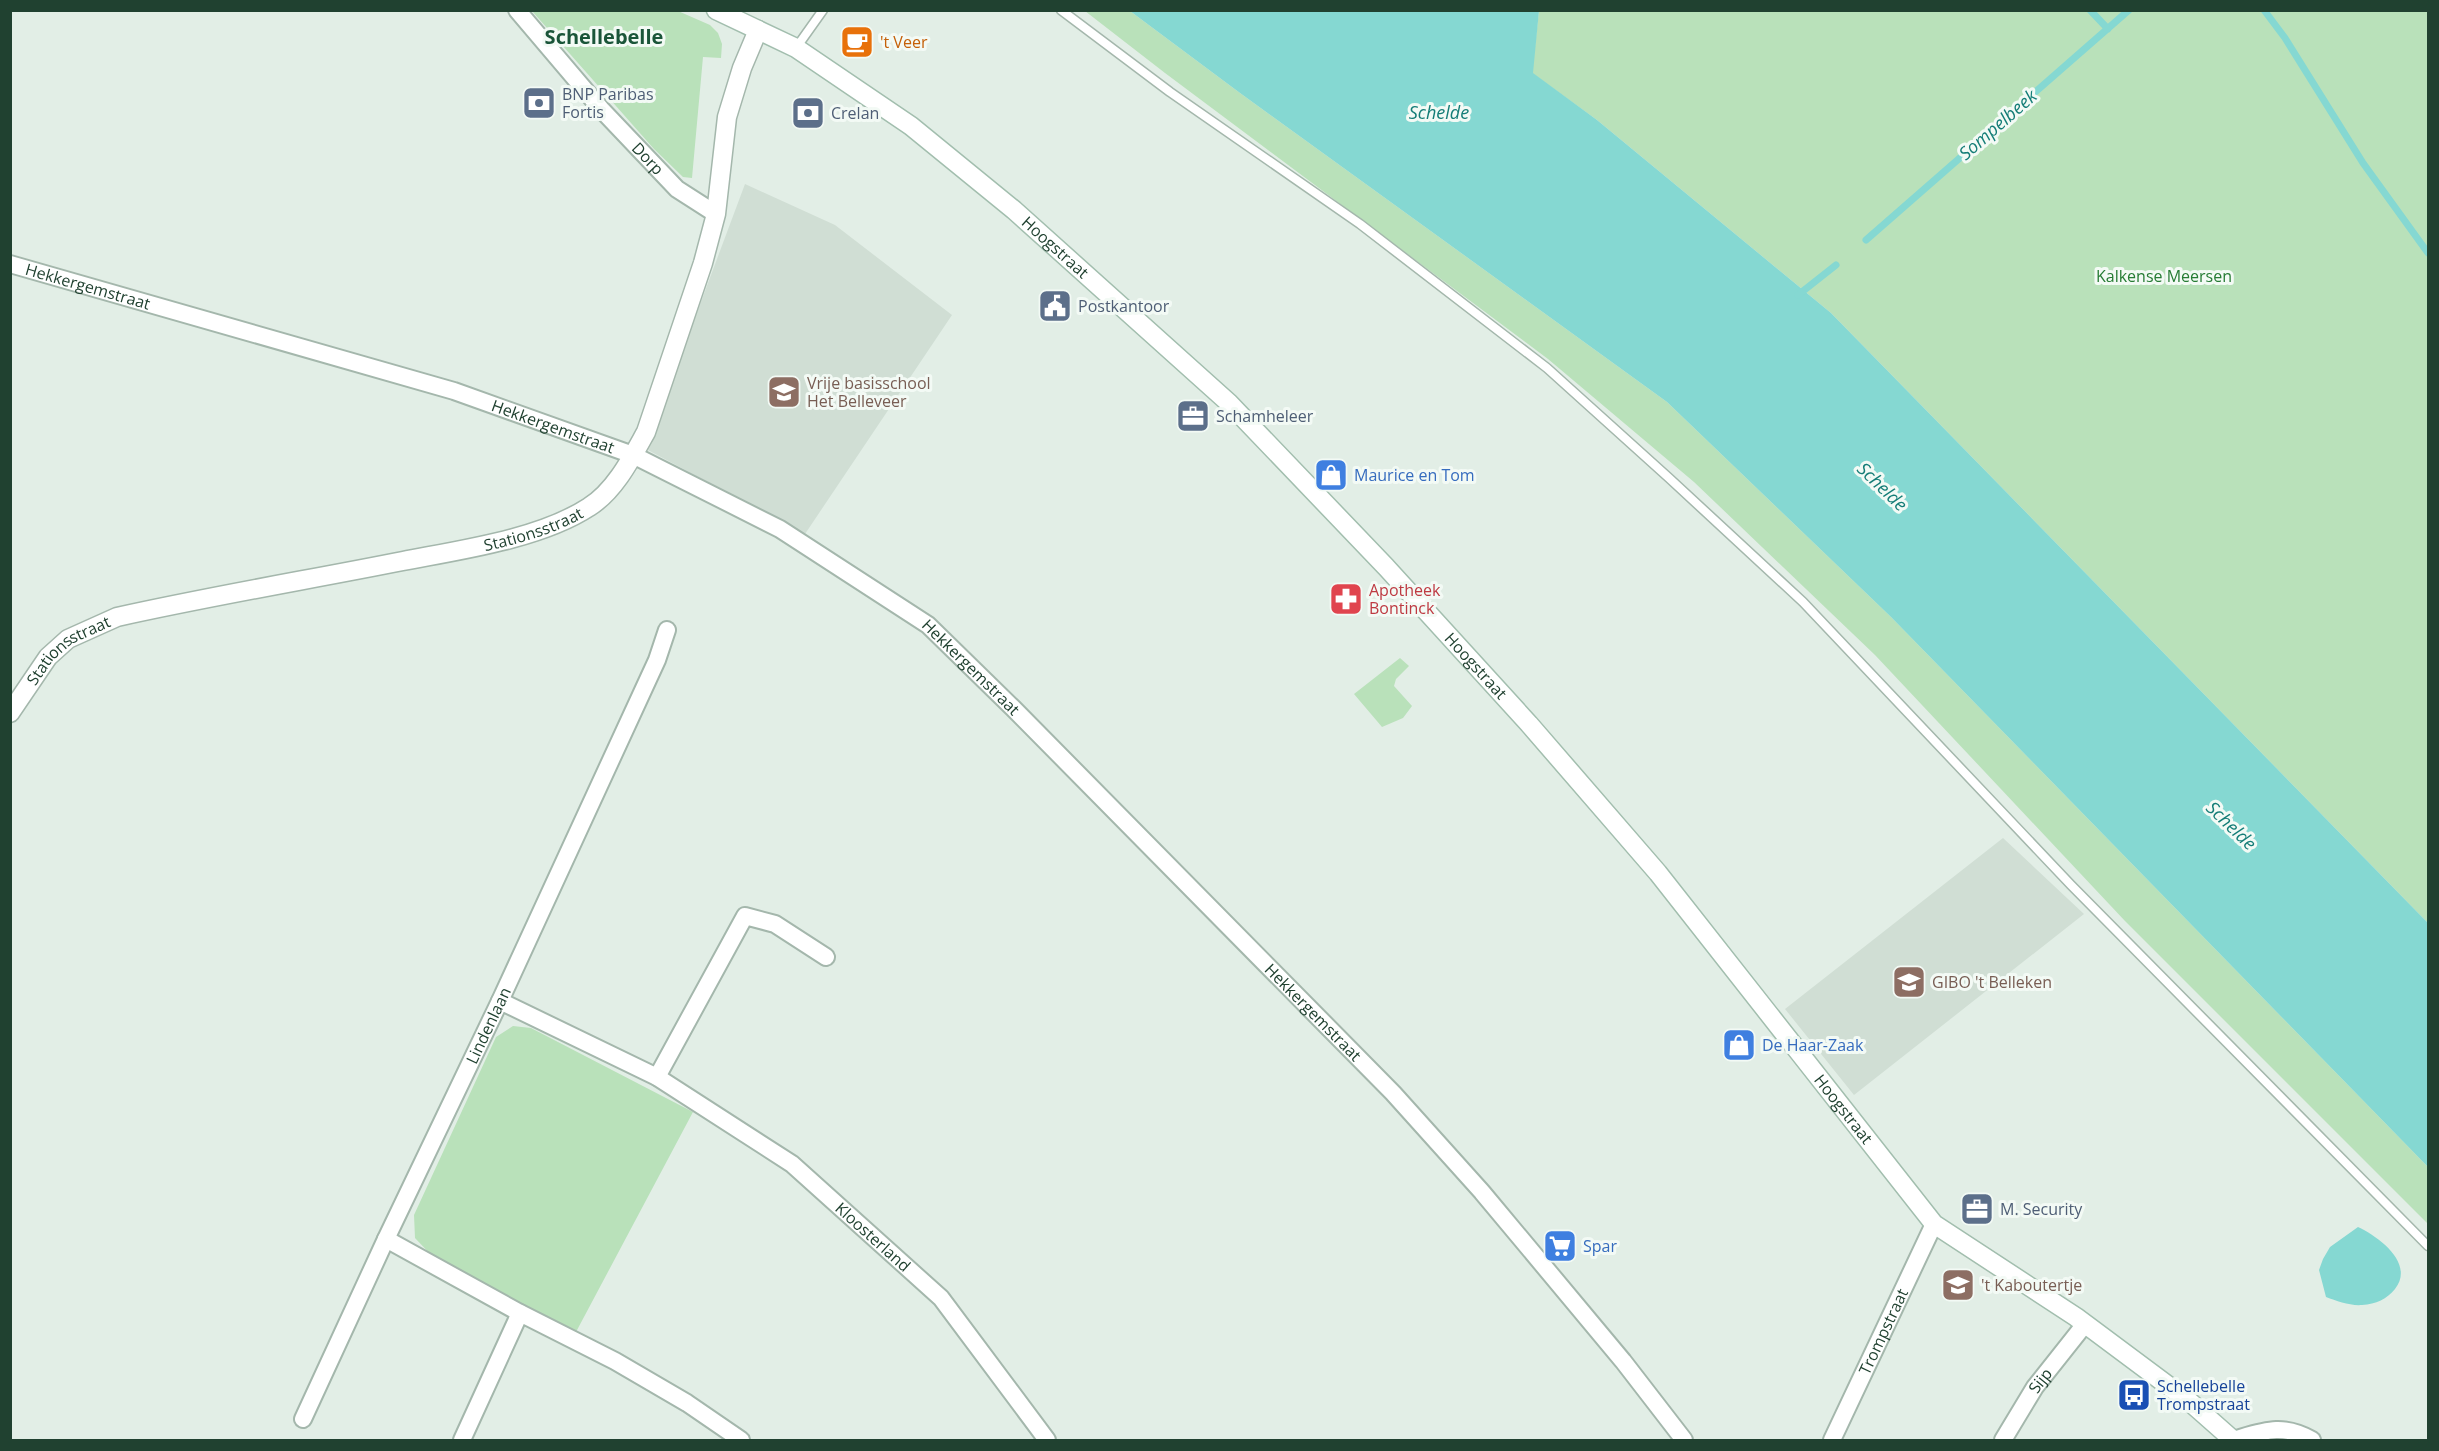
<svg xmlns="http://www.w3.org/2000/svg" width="2439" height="1451" viewBox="0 0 2439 1451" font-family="'Open Sans',sans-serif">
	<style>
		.built { fill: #d0ded4 }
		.green { fill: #b9e1ba }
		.water { fill: #85d8d2 }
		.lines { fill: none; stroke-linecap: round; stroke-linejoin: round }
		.stream { stroke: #85d8d2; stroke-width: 7 }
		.service-casing { stroke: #a4b7ac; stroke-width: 11 }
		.minor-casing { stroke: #a4b7ac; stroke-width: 20 }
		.tertiary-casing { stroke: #a4b7ac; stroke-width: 21 }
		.secondary-casing { stroke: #a2beae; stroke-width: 21 }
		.service { stroke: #fff; stroke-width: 8 }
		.minor { stroke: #fff; stroke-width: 16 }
		.tertiary { stroke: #fff; stroke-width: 18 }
		.secondary { stroke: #fff; stroke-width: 18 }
		.labels { text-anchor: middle; stroke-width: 6; stroke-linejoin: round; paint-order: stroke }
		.food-label { font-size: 16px; fill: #c56008; stroke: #f3faf5; text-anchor: start }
		.service-label { font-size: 16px; fill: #4e5e75; stroke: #f3faf5; text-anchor: start }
		.street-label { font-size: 16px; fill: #204130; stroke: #f3faf5 }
		.park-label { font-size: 16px; fill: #267c34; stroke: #f3faf5 }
		.education-label { font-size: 16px; fill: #785e54; stroke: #f3faf5; text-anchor: start }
		.shop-label { font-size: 16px; fill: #366cbe; stroke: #f3faf5; text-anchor: start }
		.health-label { font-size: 16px; fill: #be3a42; stroke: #f3faf5; text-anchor: start }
		.transit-label { font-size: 16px; fill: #164399; stroke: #f3faf5; text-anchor: start }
		.water-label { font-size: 18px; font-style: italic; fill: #147d77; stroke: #f3faf5 }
		.quarter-label { font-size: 20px; font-weight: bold; fill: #1a5539; stroke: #f3faf5 }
	</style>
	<rect width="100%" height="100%" fill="#e2eee6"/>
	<path class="built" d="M745,184L835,225L952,315L805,534L646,449Z
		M2003,838L2084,914L1854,1095L1785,1009Z"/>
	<path class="green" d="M532,11H678L710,25L718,33L722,44L721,58L703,57L692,178L683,177L654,149Z
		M1085,11H1130L1240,93L1667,402L1891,617L2428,1167V1224L2125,921L1875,655L1694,482L1548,359L1165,73Z
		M1539,11H2428V923L1831,313L1597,120L1532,73Z
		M1400,658L1409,666L1396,679L1394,686L1412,706L1403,718L1382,727L1354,694Z
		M513,1026L531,1028L693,1112L576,1332L435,1259L415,1238L414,1215L496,1037Z"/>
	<path class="water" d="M1130,11H1539L1533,73L1597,120L1831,313L2428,923V1167L1891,617L1667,402L1240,93Z
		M2358,1227C2379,1237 2415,1263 2395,1289C2387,1299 2376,1304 2362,1305C2350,1306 2337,1301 2326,1297L2319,1270L2323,1259L2330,1247Z"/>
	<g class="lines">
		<path class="stream" d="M2090,10L2108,29
			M2264,10L2285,38L2363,163L2428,253
			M1866,240L2129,10
			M1798,295L1836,265"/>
		<g class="service-casing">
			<path id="service" d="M1061,10L1170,92L1360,224L1547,368L1669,478L1803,602L2071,885L2428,1246
				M796,48L823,10"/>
		</g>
		<g class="minor-casing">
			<g id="minor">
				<path id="s1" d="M517,10L601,109L677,189L716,214"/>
				<path id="s2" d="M10,264L454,391L633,455L780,529L928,625L1013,708L1393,1093L1482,1192L1623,1361L1684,1440"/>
				<path id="s3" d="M500,1001L657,1077L792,1164L941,1298L1047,1440"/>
				<path d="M657,1077L745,916L775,924L826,957"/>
				<path d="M386,1239L520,1313L615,1361L687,1403L741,1440"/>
				<path id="s4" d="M303,1419L386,1239L500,1001L657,660L667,630"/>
				<path d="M462,1440L520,1313"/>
				<path id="s5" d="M1832,1440L1934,1224"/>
				<path id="s6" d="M2003,1440L2035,1387L2085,1324"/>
				<path d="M2233,1440C2264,1431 2282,1423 2312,1440"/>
			</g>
		</g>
		<g class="tertiary-casing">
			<g id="tertiary">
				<path id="s7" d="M10,713L48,657L68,639L117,617C211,596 307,580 403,561C460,550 540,539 589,507C615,491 632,457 646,432L703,263L716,214L727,117L742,68L758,30"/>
			</g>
		</g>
		<g class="secondary-casing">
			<g id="secondary">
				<path id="s8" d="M716,10L796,48L911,126L1014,210L1229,403L1386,567L1529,724L1658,873L1934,1224L2076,1317L2190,1402L2233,1440"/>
			</g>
		</g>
		<use href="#service" class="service"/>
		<use href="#minor" class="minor"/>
		<use href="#tertiary" class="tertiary"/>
		<use href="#secondary" class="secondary"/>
	</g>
	<defs>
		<g id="cafe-square" transform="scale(1.725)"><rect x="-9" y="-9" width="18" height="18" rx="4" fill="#e8710a" stroke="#f3faf5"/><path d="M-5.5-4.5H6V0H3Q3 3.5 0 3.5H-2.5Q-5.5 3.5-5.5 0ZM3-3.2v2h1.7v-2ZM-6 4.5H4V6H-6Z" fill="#fff"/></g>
		<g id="bank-square" transform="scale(1.725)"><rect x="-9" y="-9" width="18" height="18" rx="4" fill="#5c6f8a" stroke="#f3faf5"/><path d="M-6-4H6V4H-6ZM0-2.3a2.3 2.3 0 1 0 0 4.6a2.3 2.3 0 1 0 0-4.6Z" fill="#fff"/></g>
		<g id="civic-square" transform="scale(1.725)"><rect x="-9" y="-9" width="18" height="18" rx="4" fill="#5c6f8a" stroke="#f3faf5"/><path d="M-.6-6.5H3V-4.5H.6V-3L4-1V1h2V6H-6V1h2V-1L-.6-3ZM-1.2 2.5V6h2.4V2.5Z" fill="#fff"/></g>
		<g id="school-square" transform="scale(1.725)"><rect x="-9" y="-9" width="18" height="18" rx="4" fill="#8d6e63" stroke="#f3faf5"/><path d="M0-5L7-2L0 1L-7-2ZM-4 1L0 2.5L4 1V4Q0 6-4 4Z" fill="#fff"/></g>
		<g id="office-square" transform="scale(1.725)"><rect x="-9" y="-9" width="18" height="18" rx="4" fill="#5c6f8a" stroke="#f3faf5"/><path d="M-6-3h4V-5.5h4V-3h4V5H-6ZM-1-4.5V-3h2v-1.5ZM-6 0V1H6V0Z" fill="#fff"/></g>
		<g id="shop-square" transform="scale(1.725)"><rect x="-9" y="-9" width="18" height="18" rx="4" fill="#3f7fe0" stroke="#f3faf5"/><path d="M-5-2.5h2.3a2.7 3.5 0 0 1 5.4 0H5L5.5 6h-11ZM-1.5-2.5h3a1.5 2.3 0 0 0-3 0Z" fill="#fff"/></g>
		<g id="pharmacy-square" transform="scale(1.725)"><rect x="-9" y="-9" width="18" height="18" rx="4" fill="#e0444e" stroke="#f3faf5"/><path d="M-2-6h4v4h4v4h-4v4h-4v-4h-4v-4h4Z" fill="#fff"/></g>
		<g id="supermarket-square" transform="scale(1.725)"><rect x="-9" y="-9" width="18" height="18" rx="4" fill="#3f7fe0" stroke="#f3faf5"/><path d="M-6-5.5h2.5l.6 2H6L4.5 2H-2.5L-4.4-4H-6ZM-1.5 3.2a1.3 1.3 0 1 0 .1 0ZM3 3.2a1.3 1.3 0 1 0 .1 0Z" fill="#fff"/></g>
		<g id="bus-square" transform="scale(1.725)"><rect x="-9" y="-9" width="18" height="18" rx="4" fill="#1a4fb4" stroke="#f3faf5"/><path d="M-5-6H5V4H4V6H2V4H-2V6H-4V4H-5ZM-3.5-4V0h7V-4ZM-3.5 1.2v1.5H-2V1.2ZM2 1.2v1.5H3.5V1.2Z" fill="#fff"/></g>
	</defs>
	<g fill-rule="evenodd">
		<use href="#cafe-square" x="857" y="42"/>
		<use href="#bank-square" x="539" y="103"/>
		<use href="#bank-square" x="808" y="113"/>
		<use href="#civic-square" x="1055" y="306"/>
		<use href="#school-square" x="784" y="392"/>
		<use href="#office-square" x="1193" y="416"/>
		<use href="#shop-square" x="1331" y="475"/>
		<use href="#pharmacy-square" x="1346" y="599"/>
		<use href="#school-square" x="1909" y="982"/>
		<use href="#shop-square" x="1739" y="1045"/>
		<use href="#office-square" x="1977" y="1209"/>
		<use href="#supermarket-square" x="1560" y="1246"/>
		<use href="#school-square" x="1958" y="1285"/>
		<use href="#bus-square" x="2134" y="1395"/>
	</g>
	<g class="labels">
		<g class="food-label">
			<text x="880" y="48">'t Veer</text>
		</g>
		<g class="service-label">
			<text x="562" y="100">BNP Paribas<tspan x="562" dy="18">Fortis</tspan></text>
			<text x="831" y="119">Crelan</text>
			<text x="1078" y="312">Postkantoor</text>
			<text x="1216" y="422">Schamheleer</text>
			<text x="2000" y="1215">M. Security</text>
		</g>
		<g class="street-label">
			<text dy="6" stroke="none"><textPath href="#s1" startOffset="198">Dorp</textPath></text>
			<text dy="6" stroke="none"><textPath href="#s8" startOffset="416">Hoogstraat</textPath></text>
			<text dy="6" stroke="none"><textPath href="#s2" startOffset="81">Hekkergemstraat</textPath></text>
			<text dy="6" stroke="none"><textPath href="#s2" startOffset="567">Hekkergemstraat</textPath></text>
			<text dy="6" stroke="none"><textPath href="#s7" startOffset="574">Stationsstraat</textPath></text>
			<text dy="6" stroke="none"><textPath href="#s7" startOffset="88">Stationsstraat</textPath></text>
			<text dy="6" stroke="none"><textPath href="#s8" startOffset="1010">Hoogstraat</textPath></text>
			<text dy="6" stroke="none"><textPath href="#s2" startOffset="1053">Hekkergemstraat</textPath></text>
			<text dy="6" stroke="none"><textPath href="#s2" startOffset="1539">Hekkergemstraat</textPath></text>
			<text dy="6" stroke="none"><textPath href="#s4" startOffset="435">Lindenlaan</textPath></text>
			<text dy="6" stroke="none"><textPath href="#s8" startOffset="1586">Hoogstraat</textPath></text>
			<text dy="6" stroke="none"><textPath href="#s3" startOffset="444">Kloosterland</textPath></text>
			<text dy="6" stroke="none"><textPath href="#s5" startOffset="120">Trompstraat</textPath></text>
			<text dy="6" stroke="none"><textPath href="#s6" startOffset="70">Sijp</textPath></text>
		</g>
		<g class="park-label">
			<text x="2164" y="282">Kalkense Meersen</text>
		</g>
		<g class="education-label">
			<text x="807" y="389">Vrije basisschool<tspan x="807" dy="18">Het Belleveer</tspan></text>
			<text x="1932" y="988">GIBO 't Belleken</text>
			<text x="1981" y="1291">'t Kaboutertje</text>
		</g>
		<g class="shop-label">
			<text x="1354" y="481">Maurice en Tom</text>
			<text x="1762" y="1051">De Haar-Zaak</text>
			<text x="1583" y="1252">Spar</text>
		</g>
		<g class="health-label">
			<text x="1369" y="596">Apotheek<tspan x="1369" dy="18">Bontinck</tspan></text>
		</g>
		<g class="transit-label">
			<text x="2157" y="1392">Schellebelle<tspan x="2157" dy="18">Trompstraat</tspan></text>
		</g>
		<g class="water-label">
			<text x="1439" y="119">Schelde</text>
			<text transform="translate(1998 125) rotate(-41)" y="6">Sompelbeek</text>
			<text transform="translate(1882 487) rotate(44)" y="6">Schelde</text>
			<text transform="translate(2231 826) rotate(44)" y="6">Schelde</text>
		</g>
		<g class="quarter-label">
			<text x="604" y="44">Schellebelle</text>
		</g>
	</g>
	<rect width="2439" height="1451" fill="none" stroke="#204130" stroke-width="24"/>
</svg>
